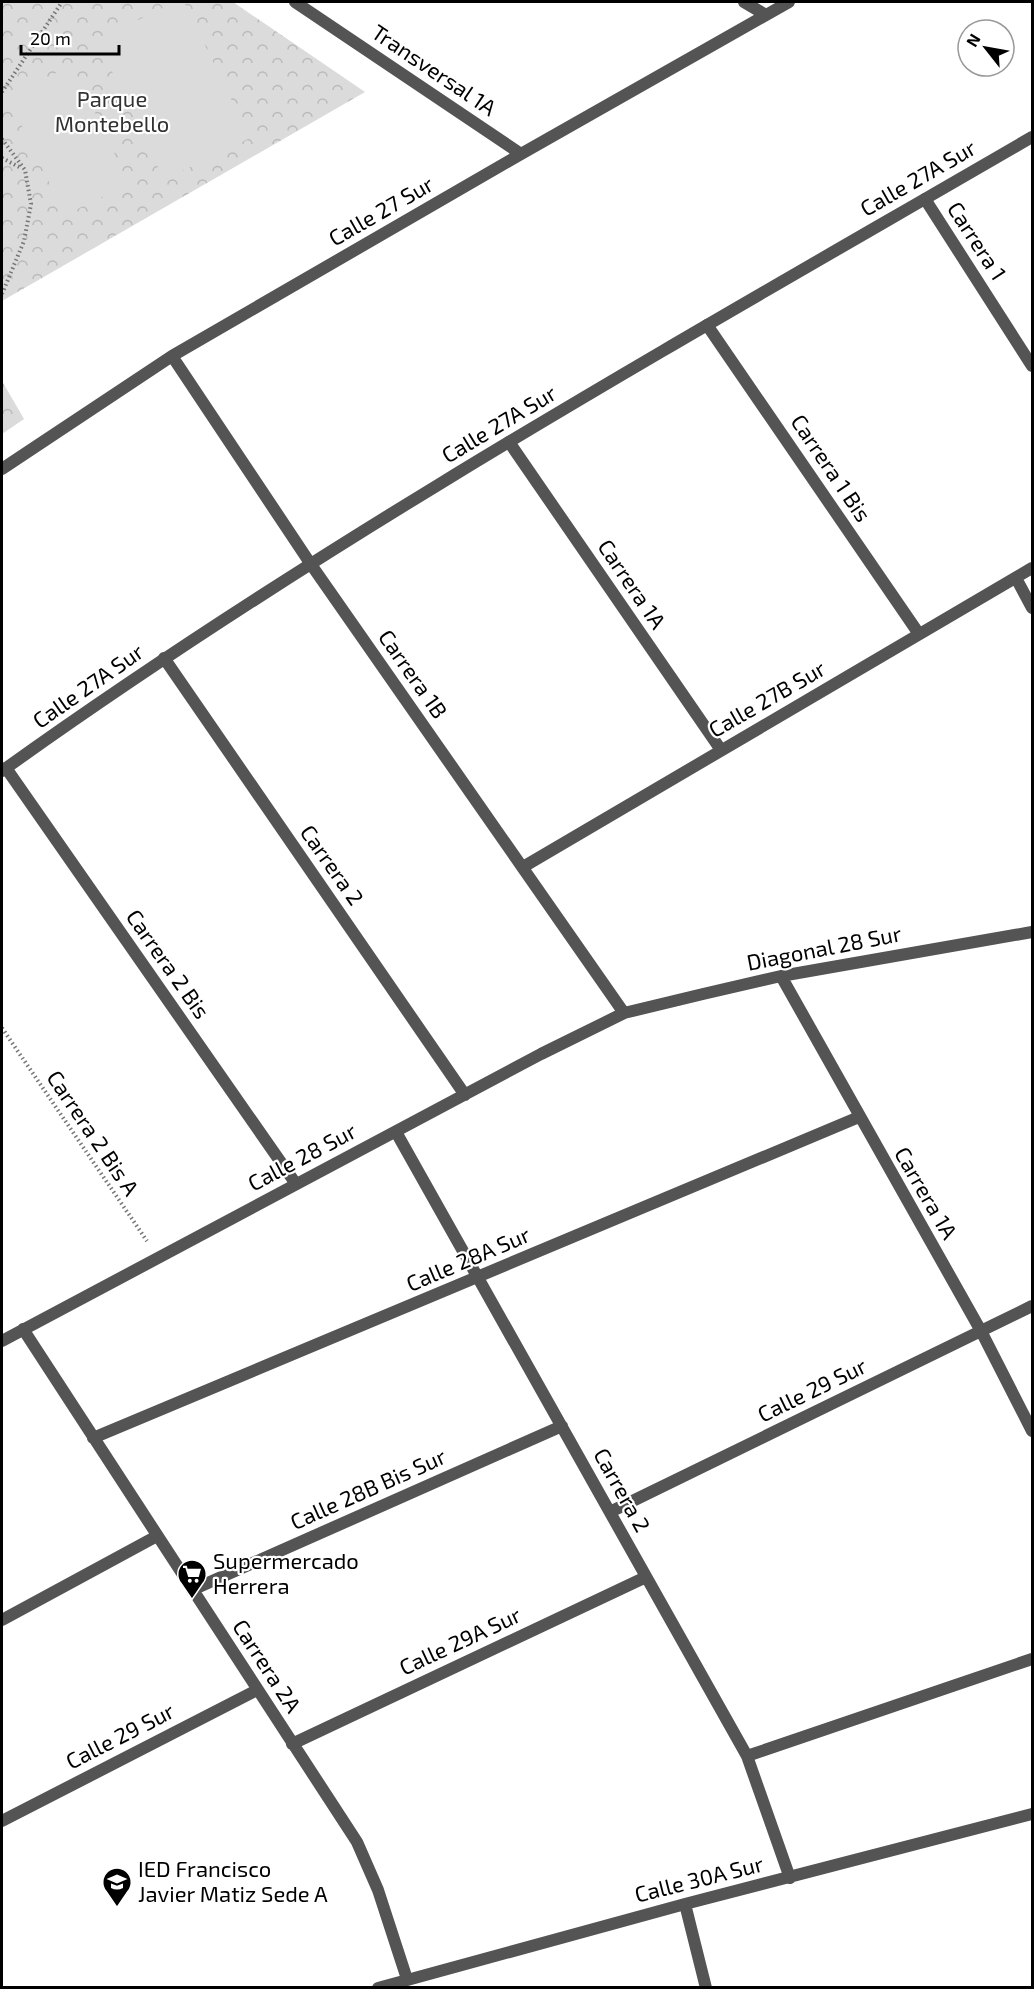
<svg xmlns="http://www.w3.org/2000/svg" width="1034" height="1989" viewBox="0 0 1034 1989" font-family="'Exo 2',sans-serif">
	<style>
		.forest { fill: url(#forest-crowns) }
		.pitch { fill: #dbdbdb }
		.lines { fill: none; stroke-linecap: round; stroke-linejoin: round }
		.path { stroke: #767676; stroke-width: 4; stroke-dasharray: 1.5 3; stroke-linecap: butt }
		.minor { stroke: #545454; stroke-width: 12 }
		.tertiary { stroke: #545454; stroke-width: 12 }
		.labels { text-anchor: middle; stroke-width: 4.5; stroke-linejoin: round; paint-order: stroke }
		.street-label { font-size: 22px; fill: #000; stroke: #fff }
		.park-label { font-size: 22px; fill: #323232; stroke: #fff }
		.poi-label { font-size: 22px; fill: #000; stroke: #fff; text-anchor: start }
	</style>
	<defs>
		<pattern id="forest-crowns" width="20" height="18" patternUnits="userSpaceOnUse" patternTransform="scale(1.5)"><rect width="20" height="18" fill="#dbdbdb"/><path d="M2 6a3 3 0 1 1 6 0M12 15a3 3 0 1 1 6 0" fill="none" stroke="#bababa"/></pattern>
	</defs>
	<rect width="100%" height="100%" fill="#fff"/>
	<path class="forest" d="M2,2H233L365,92L2,301Z
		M2,381L24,419L2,434Z"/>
	<path class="pitch" d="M175,2H184L250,138L164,180L97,40Z
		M72,65L129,184L65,215L8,97Z"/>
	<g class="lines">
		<path class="path" d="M2,92L62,2
			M2,139L25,170L31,204L24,241L2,294
			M2,158L21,168
			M2,1028L147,1241"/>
		<path class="minor" d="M295,2L521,154
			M744,2L766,15
			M925,199L1032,366
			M707,325L919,634
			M172,356L310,563L624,1013
			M509,442L721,750
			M2,469L172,356L521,154L789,2
			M1016,578L1032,608
			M164,658L465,1095
			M6,768L296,1184
			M523,867L1032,568
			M781,976L981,1331L1032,1431
			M396,1132L747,1756L790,1878
			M23,1329L357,1842L378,1890L407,1979
			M2,1341L541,1054L624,1013L703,994L781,976L1032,932
			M93,1438L859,1117
			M610,1512L1032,1306
			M192,1590L562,1426
			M2,1620L157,1536
			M292,1744L646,1577
			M747,1756L1032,1659
			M2,1821L257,1690
			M685,1904L706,1988
			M378,1988L685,1904L1032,1814"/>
		<path class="tertiary" d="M2,771C330,536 684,339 1032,137"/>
	</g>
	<defs>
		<g id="supermarket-pin" transform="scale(1.5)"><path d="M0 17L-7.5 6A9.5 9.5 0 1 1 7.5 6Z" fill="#000" stroke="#fff"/><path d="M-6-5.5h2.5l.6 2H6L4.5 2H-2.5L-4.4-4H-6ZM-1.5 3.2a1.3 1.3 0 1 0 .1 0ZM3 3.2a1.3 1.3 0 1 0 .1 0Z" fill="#fff"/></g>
		<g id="school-pin" transform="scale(1.5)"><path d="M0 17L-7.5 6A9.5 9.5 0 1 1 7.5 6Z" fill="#000" stroke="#fff"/><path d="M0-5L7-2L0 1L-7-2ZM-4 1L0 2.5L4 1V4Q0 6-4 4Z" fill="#fff"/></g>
	</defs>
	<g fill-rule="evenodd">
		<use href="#supermarket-pin" x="192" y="1574"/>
		<use href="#school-pin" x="117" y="1882"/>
	</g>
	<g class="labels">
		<g class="street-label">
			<text transform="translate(434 70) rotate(34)" y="8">Transversal 1A</text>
			<text transform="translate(918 178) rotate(-30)" y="8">Calle 27A Sur</text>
			<text transform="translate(381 211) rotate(-30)" y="8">Calle 27 Sur</text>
			<text transform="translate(977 241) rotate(57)" y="8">Carrera 1</text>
			<text transform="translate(499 424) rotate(-31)" y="8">Calle 27A Sur</text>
			<text transform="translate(831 468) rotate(56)" y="8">Carrera 1 Bis</text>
			<text transform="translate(632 584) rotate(56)" y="8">Carrera 1A</text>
			<text transform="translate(413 674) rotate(55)" y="8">Carrera 1B</text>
			<text transform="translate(88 686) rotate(-35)" y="8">Calle 27A Sur</text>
			<text transform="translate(767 699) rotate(-30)" y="8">Calle 27B Sur</text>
			<text transform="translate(332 865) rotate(55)" y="8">Carrera 2</text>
			<text transform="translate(824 948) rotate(-11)" y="8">Diagonal 28 Sur</text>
			<text transform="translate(168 964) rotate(55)" y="8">Carrera 2 Bis</text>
			<text transform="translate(93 1133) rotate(56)" y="8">Carrera 2 Bis A</text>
			<text transform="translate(302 1157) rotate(-28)" y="8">Calle 28 Sur</text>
			<text transform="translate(926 1193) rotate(60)" y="8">Carrera 1A</text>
			<text transform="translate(468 1259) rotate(-23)" y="8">Calle 28A Sur</text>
			<text transform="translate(812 1390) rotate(-26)" y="8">Calle 29 Sur</text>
			<text transform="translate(368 1489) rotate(-24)" y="8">Calle 28B Bis Sur</text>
			<text transform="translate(622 1490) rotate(61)" y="8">Carrera 2</text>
			<text transform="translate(460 1641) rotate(-25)" y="8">Calle 29A Sur</text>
			<text transform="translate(267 1666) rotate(57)" y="8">Carrera 2A</text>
			<text transform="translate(120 1736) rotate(-27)" y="8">Calle 29 Sur</text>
			<text transform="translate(699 1879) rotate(-14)" y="8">Calle 30A Sur</text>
		</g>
		<g class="park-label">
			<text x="112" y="107">Parque<tspan x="112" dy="25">Montebello</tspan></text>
		</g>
		<g class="poi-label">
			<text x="213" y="1569">Supermercado<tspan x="213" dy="25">Herrera</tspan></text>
			<text x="138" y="1877">IED Francisco<tspan x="138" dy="25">Javier Matiz Sede A</tspan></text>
		</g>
	</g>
	<rect width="1034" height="1989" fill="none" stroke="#000000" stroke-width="6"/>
	<g transform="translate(986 48) rotate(301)"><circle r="28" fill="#ffffff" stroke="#999999" stroke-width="1.5"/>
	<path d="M0-4.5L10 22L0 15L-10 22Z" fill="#000000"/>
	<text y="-9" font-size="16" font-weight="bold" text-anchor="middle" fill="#000000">N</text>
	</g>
	<path d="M21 45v9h98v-9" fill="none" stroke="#000000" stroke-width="3"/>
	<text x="30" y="45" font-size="18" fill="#000000" stroke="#ffffff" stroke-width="4.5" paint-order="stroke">20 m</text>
</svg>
